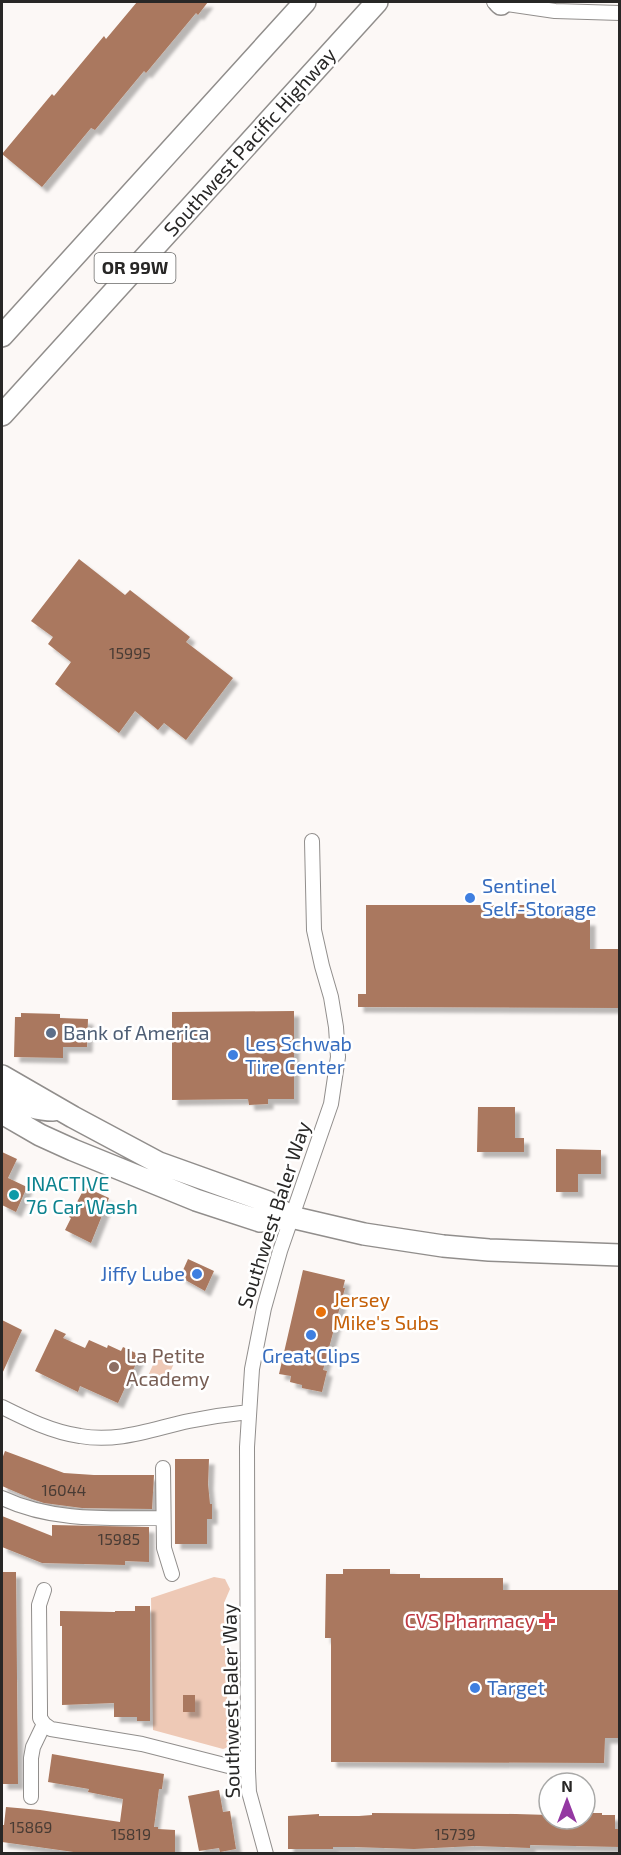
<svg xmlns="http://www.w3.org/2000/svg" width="621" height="1855" viewBox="0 0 621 1855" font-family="'Exo 2',sans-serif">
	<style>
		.green { fill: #eec9b6 }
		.building { fill: #aa785e; filter: url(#shadow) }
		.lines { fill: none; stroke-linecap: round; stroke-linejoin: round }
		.minor-casing { stroke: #918e8c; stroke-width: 16 }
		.highway-casing { stroke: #918e8c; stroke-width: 24 }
		.minor { stroke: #fff; stroke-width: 14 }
		.highway { stroke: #fff; stroke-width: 21 }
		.shop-dot { fill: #3f7fe0; stroke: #fff; stroke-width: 2 }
		.service-dot { fill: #5c6f8a; stroke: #fff; stroke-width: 2 }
		.culture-dot { fill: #0f9aa8; stroke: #fff; stroke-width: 2 }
		.food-dot { fill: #e8710a; stroke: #fff; stroke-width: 2 }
		.education-dot { fill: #8d6e63; stroke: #fff; stroke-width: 2 }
		.health-dot { fill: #e0444e; stroke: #fff; stroke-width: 2 }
		.labels { text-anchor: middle; stroke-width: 5; stroke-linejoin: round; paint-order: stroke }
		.number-label { font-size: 16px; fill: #483b34 }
		.shield { fill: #fff; stroke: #686867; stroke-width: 1.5 }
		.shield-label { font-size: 18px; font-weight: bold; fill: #282726 }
		.street-label { font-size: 20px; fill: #282726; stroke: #fff }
		.shop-label { font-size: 20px; fill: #366cbe; stroke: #fff; text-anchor: start }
		.service-label { font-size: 20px; fill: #4e5e75; stroke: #fff; text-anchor: start }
		.culture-label { font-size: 20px; fill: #0d838f; stroke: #fff; text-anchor: start }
		.food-label { font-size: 20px; fill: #c56008; stroke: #fff; text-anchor: start }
		.education-label { font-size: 20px; fill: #785e54; stroke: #fff; text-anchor: start }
		.health-label { font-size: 20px; fill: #be3a42; stroke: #fff; text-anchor: end }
	</style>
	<defs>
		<filter id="shadow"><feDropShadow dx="5.5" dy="5.5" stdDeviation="1.5" flood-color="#0004"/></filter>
	</defs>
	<rect width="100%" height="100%" fill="#fcf8f6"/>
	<path class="green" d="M158,1354L175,1361L164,1386L147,1378Z
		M214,1577L225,1579L230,1589L224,1603L228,1727C237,1735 234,1746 223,1749L153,1730L151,1598Z"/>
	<path class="building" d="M137,2H208L198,15L196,13L146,73L144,71L95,130L91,128L42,187L2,154L52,94L54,96L104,36L106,39Z
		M79,559L125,595L130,590L190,637L186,642L233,678L186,740L164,723L158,730L135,711L119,733L55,684L71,662L48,644L53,637L31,621Z
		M366,905H570L569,920H590V949H620V1008L358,1007V994H366Z
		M294,1011V1099H268V1104L249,1105L248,1099L172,1100V1012Z
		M21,1013L60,1014V1018L88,1019L87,1047H63V1058L14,1057L15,1017H21Z
		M478,1107H515V1138H524V1152H477Z
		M556,1149L601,1150V1174H578V1192H556Z
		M2,1152L17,1159L8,1178L27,1187L16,1212L2,1205Z
		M85,1187L109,1198L91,1243L65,1230L71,1218L69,1217Z
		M188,1259L214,1271L205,1291L180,1277Z
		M303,1270L345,1280L343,1288H345L323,1370L327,1371L322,1392L302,1388V1385L290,1382L291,1376L279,1374Z
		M2,1320L22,1330L2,1374Z
		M55,1329L66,1334L63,1338L85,1348L89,1340L107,1348L108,1345L121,1351L123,1347L140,1355L118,1403L80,1386L78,1392L35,1371Z
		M5,1451L64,1473L94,1475H154L152,1509L82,1508L44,1503L32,1499L2,1486V1459Z
		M175,1459H209L208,1484L210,1504H212V1519H207V1544H175Z
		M2,1516L52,1536V1525L149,1527V1562L125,1561V1565L42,1563L2,1547Z
		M343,1569H390V1574H420V1578H503V1590H620V1738H605L604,1763L331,1762V1638H325L326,1574H343Z
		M2,1572H16L18,1784H2Z
		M135,1606H150V1721H137V1717H114V1703L62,1705V1626H60V1611L115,1612V1611H135Z
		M183,1695H195V1712H183Z
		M52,1754L164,1774L162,1789H159L154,1827H158V1829L175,1830V1854H88L2,1842V1825H4L6,1807L40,1810L120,1822L123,1799L88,1792L89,1789L48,1782Z
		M219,1790L223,1812L230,1811L236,1849L220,1852L219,1848L199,1851L188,1796Z
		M372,1813L516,1814L549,1815V1819H585V1813H602V1815H615V1829H620V1847L530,1845V1848L475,1846L414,1849L354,1847H333V1849H288V1816L319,1814V1816H359L372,1815Z"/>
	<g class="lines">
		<g class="minor-casing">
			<path id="minor" d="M494,2L555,11L620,13
				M2,1407C26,1419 52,1432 80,1436C118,1443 152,1429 189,1421C209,1417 229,1414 249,1412
				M163,1468L164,1548L172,1574
				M2,1498C53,1522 108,1518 163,1518
				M44,1724L51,1729L63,1731L142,1744L248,1771
				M31,1797V1758L33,1747L44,1724L40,1718V1708L39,1605L44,1590
				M266,1854L249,1792L248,1771L247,1447L252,1369L264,1308L280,1251L331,1104L338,1057L336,1027L331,997L322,966L314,930L312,841"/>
		</g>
		<g class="highway-casing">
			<path id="highway" d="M499,2L501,4
				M2,336L305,2
				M2,415L377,2
				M2,1076L73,1117L159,1163L268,1202L291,1217L364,1234L443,1246L489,1250L620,1255
				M2,1095C18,1103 35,1110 53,1110
				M2,1113L40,1135L73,1150L196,1200L260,1221L291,1217"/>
		</g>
		<use href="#minor" class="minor"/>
		<use href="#highway" class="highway"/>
	</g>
	<g class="shop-dot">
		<circle cx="470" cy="898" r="6"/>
		<circle cx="233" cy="1055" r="6"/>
		<circle cx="197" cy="1274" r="6"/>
		<circle cx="311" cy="1335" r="6"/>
		<circle cx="475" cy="1688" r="6"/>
	</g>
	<circle class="service-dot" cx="51" cy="1033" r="6"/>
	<circle class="culture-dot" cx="14" cy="1195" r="6"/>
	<circle class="food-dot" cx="321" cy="1312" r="6"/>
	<circle class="education-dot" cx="114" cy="1367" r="6"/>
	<path class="health-dot" d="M544 1612h6v6h6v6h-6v6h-6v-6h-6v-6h6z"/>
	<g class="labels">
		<g class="number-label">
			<text x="130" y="659">15995</text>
			<text x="64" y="1496">16044</text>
			<text x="119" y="1545">15985</text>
			<text x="31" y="1833">15869</text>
			<text x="131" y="1840">15819</text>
			<text x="455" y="1840">15739</text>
		</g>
		<rect class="shield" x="94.5" y="253" width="81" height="30" rx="4.5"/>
		<g class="shield-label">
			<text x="135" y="274">OR 99W</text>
		</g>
		<g class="street-label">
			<text transform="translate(250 142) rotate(-48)" y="7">Southwest Pacific Highway</text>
			<text transform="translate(274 1215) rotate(-72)" y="7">Southwest Baler Way</text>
			<text transform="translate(231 1701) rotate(-91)" y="7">Southwest Baler Way</text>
		</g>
		<g class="shop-label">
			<text x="482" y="893">Sentinel<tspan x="482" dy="23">Self-Storage</tspan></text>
			<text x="245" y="1051">Les Schwab<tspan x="245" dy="23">Tire Center</tspan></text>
			<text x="185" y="1281" text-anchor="end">Jiffy Lube</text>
			<text x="311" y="1363" text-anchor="middle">Great Clips</text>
			<text x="487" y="1695">Target</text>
		</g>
		<g class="service-label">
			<text x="63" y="1040">Bank of America</text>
		</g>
		<g class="culture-label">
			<text x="26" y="1191">INACTIVE<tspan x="26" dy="23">76 Car Wash</tspan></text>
		</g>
		<g class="food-label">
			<text x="333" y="1307">Jersey<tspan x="333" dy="23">Mike's Subs</tspan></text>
		</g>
		<g class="education-label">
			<text x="126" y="1363">La Petite<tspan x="126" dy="23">Academy</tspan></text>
		</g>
		<g class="health-label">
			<text x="535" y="1628">CVS Pharmacy</text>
		</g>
	</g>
	<rect width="621" height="1855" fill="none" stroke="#282726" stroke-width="6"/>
	<g transform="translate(567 1801)"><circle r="28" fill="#ffffff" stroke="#a9a9a8" stroke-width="1.5"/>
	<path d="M0-4.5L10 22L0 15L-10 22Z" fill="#9438a2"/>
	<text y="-9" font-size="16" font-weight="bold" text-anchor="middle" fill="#282726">N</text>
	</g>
</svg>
